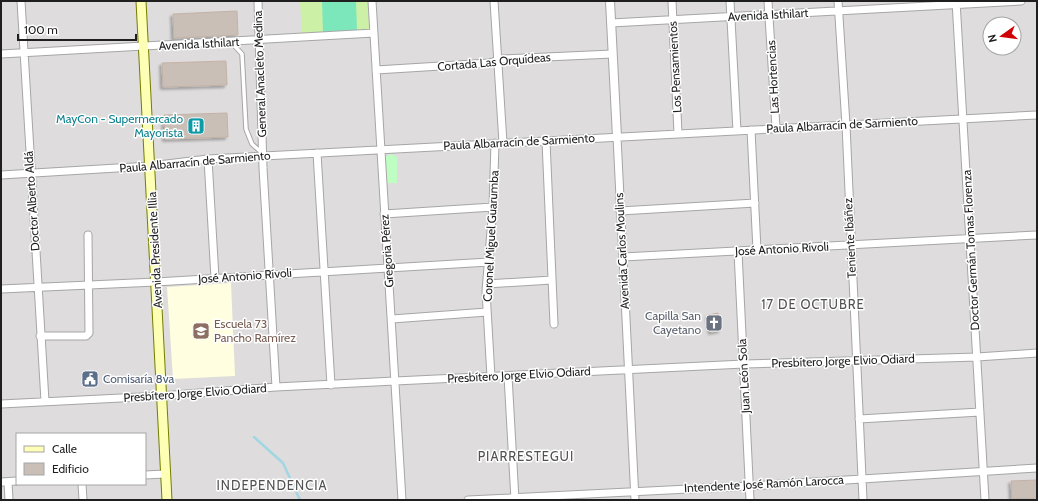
<svg xmlns="http://www.w3.org/2000/svg" width="1038" height="501" viewBox="0 0 1038 501" font-family="Cabin,sans-serif">
	<style>
		.residential { fill: #dedcdc; fill-rule: evenodd }
		.education { fill: #fffee0 }
		.grass { fill: #ccf0a6 }
		.park { fill: #befec2 }
		.pitch { fill: #7ce7ba }
		.lines { fill: none; stroke-linecap: round; stroke-linejoin: round }
		.stream { stroke: #a1d6e3; stroke-width: 2.5 }
		.building { fill: #c9bfb7; stroke: #c4b2a6; filter: url(#shadow) }
		.service-casing { stroke: #a6a6a6; stroke-width: 5.5 }
		.minor-casing { stroke: #a6a6a6; stroke-width: 9 }
		.tertiary-casing { stroke: #a6a6a6; stroke-width: 10 }
		.secondary-casing { stroke: #737d00; stroke-width: 11 }
		.service { stroke: #fff; stroke-width: 3.5 }
		.minor { stroke: #fff; stroke-width: 7 }
		.tertiary { stroke: #fff; stroke-width: 8 }
		.secondary { stroke: #fdffb5; stroke-width: 9 }
		.labels { text-anchor: middle; stroke-width: 3; stroke-linejoin: round; paint-order: stroke }
		.street-label { font-size: 12px; fill: #1f1f1f; stroke: #fff }
		.culture-label { font-size: 12px; fill: #0d838f; stroke: #fff; text-anchor: end }
		.worship-label { font-size: 12px; fill: #5b616d; stroke: #fff; text-anchor: end }
		.education-label { font-size: 12px; fill: #785e54; stroke: #fff; text-anchor: start }
		.service-label { font-size: 12px; fill: #4e5e75; stroke: #fff; text-anchor: start }
		.neighbourhood-label { font-size: 13px; letter-spacing: 1px; fill: #525252; stroke: #fff }
	</style>
	<defs>
		<filter id="shadow"><feDropShadow dx="-2.5" dy="2.5" stdDeviation="1" flood-color="#0004"/></filter>
	</defs>
	<rect width="100%" height="100%" fill="#f1ede5"/>
	<path class="residential" d="M1,1H1037V500H1ZM990,24H1014V48H990ZM17,434H145V484H17Z"/>
	<path class="education" d="M231,283L235,376L173,379L167,287Z"/>
	<path class="grass" d="M300,1H368L369,30L302,34Z"/>
	<path class="park" d="M391,154L397,157V183H385V157Z"/>
	<path class="pitch" d="M322,1H356L357,31L323,32Z"/>
	<g class="lines">
		<path class="stream" d="M254,437L283,463L300,500"/>
	</g>
	<path class="building" d="M237,11L238,35L174,38L173,14Z
		M226,61L227,85L163,87L162,63Z
		M227,113L228,137L165,139L164,115Z
		M718,313L721,330L711,332L708,315Z
		M1037,480V498L1012,499L1011,481Z"/>
	<g class="lines">
		<g class="service-casing">
			<path id="service" d="M231,42L242,54L246,129L252,144L261,152"/>
		</g>
		<g class="minor-casing">
			<path id="minor" d="M21,1L45,401
				M258,1L263,168L276,387
				M372,1L402,500
				M494,1L503,143
				M672,1L678,134
				M730,1L737,131
				M768,1L776,128
				M838,1L846,125L863,500
				M956,1L985,500
				M611,23L1021,1
				M1,54L374,33
				M376,70L489,63L503,59L612,54
				M751,130L757,250
				M617,137L635,500
				M546,141L554,324
				M317,153L331,385
				M208,159L215,278
				M1,175L150,166L208,159L1037,115
				M620,211L755,203
				M384,214L493,207
				M738,252L750,500
				M623,257L1037,235
				M487,284L552,280
				M1,289L156,282L489,262
				M392,319L487,312
				M40,336H86L89,333L88,235
				M508,376L515,500
				M491,377L486,291L493,207L495,143
				M1,404L161,396L276,387L395,381L744,364L977,357L1037,353
				M859,419L980,412
				M145,475L165,474
				M1,482L17,481
				M8,482L9,500
				M82,484L83,500
				M468,500L749,486L1037,468"/>
		</g>
		<g class="tertiary-casing">
			<path id="tertiary" d="M610,1L617,137"/>
		</g>
		<g class="secondary-casing">
			<path id="secondary" d="M141,1L167,500"/>
		</g>
		<use href="#service" class="service"/>
		<use href="#minor" class="minor"/>
		<use href="#tertiary" class="tertiary"/>
		<use href="#secondary" class="secondary"/>
	</g>
	<defs>
		<g id="building-square" transform="scale(0.9)"><rect x="-9" y="-9" width="18" height="18" rx="4" fill="#0f9aa8" stroke="#fff"/><path d="M-4-6H4V6H1V3H-1V6H-4ZM-2.5-4.3h1.7v1.8h-1.7ZM.8-4.3h1.7v1.8H.8ZM-2.5-1h1.7V.8h-1.7ZM.8-1h1.7V.8H.8Z" fill="#fff"/></g>
		<g id="church-square" transform="scale(0.9)"><rect x="-9" y="-9" width="18" height="18" rx="4" fill="#6b7280" stroke="#fff"/><path d="M-1.2-6h2.4v3.5h3.3v2.4h-3.3V6h-2.4V-.1h-3.3v-2.4h3.3Z" fill="#fff"/></g>
		<g id="school-square" transform="scale(0.9)"><rect x="-9" y="-9" width="18" height="18" rx="4" fill="#8d6e63" stroke="#fff"/><path d="M0-5L7-2L0 1L-7-2ZM-4 1L0 2.5L4 1V4Q0 6-4 4Z" fill="#fff"/></g>
		<g id="civic-square" transform="scale(0.9)"><rect x="-9" y="-9" width="18" height="18" rx="4" fill="#5c6f8a" stroke="#fff"/><path d="M-.6-6.5H3V-4.5H.6V-3L4-1V1h2V6H-6V1h2V-1L-.6-3ZM-1.2 2.5V6h2.4V2.5Z" fill="#fff"/></g>
	</defs>
	<g fill-rule="evenodd">
		<use href="#building-square" x="196" y="126"/>
		<use href="#church-square" x="714" y="323"/>
		<use href="#school-square" x="201" y="331"/>
		<use href="#civic-square" x="90" y="379"/>
	</g>
	<g class="labels">
		<g class="street-label">
			<text transform="translate(768 15) rotate(-3)" y="4">Avenida Isthilart</text>
			<text transform="translate(199 44) rotate(-3)" y="4">Avenida Isthilart</text>
			<text transform="translate(494 62) rotate(-5)" y="4">Cortada Las Orquídeas</text>
			<text transform="translate(675 67) rotate(-93)" y="4">Los Pensamientos</text>
			<text transform="translate(260 74) rotate(-92)" y="4">General Anacleto Medina</text>
			<text transform="translate(773 77) rotate(-93)" y="4">Las Hortencias</text>
			<text transform="translate(842 125) rotate(-3)" y="4">Paula Albarracín de Sarmiento</text>
			<text transform="translate(519 142) rotate(-3)" y="4">Paula Albarracín de Sarmiento</text>
			<text transform="translate(195 162) rotate(-5)" y="4">Paula Albarracín de Sarmiento</text>
			<text transform="translate(32 201) rotate(-94)" y="4">Doctor Alberto Aldá</text>
			<text transform="translate(491 236) rotate(-87)" y="4">Coronel Miguel Guarumba</text>
			<text transform="translate(850 238) rotate(-93)" y="4">Teniente Ibáñez</text>
			<text transform="translate(782 249) rotate(-3)" y="4">José Antonio Rívoli</text>
			<text transform="translate(155 250) rotate(-93)" y="4">Avenida Presidente Illia</text>
			<text transform="translate(971 250) rotate(-93)" y="4">Doctor Germán Tomas Florenza</text>
			<text transform="translate(387 251) rotate(-94)" y="4">Gregoria Pérez</text>
			<text transform="translate(622 251) rotate(-93)" y="4">Avenida Carlos Moulins</text>
			<text transform="translate(245 276) rotate(-4)" y="4">José Antonio Rívoli</text>
			<text transform="translate(843 361) rotate(-2)" y="4">Presbítero Jorge Elvio Odiard</text>
			<text transform="translate(519 375) rotate(-3)" y="4">Presbítero Jorge Elvio Odiard</text>
			<text transform="translate(744 376) rotate(-93)" y="4">Juan León Sola</text>
			<text transform="translate(195 393) rotate(-4)" y="4">Presbítero Jorge Elvio Odiard</text>
			<text transform="translate(764 484) rotate(-3)" y="4">Intendente José Ramón Larocca</text>
		</g>
		<g class="culture-label">
			<text x="183" y="123">MayCon - Supermercado<tspan x="183" dy="14">Mayorista</tspan></text>
		</g>
		<g class="worship-label">
			<text x="701" y="320">Capilla San<tspan x="701" dy="14">Cayetano</tspan></text>
		</g>
		<g class="education-label">
			<text x="214" y="328">Escuela 73<tspan x="214" dy="14">Pancho Ramírez</tspan></text>
		</g>
		<g class="service-label">
			<text x="103" y="383">Comisaría 8va</text>
		</g>
		<g class="neighbourhood-label">
			<text x="813" y="309">17 DE OCTUBRE</text>
			<text x="526" y="461">PIARRESTEGUI</text>
			<text x="272" y="490">INDEPENDENCIA</text>
		</g>
	</g>
	<rect width="1038" height="501" fill="none" stroke="#1f1f1f" stroke-width="4"/>
	<rect x="16" y="433" width="130" height="52" fill="#ffffff" stroke="#a5a5a5"/>
	<rect x="24" y="446" width="20" height="6" fill="#fdffb5" stroke="#a5a5a5"/>
	<text x="52" y="453" font-size="12" fill="#1f1f1f">Calle</text>
	<rect x="24" y="463" width="20" height="12" fill="#c9bfb7" stroke="#a5a5a5"/>
	<text x="52" y="473" font-size="12" fill="#1f1f1f">Edificio</text>
	<g transform="translate(1002 36) rotate(256)"><circle r="19" fill="#ffffff" stroke="#a5a5a5"/>
	<path d="M0-3L7 15L0 10L-7 15Z" fill="#cf0006"/>
	<text y="-6" font-size="11" font-weight="bold" text-anchor="middle" fill="#1f1f1f">N</text>
	</g>
	<path d="M18 34v6h118v-6" fill="none" stroke="#1f1f1f" stroke-width="2"/>
	<text x="24" y="34" font-size="12" fill="#1f1f1f" stroke="#ffffff" stroke-width="3" paint-order="stroke">100 m</text>
</svg>
